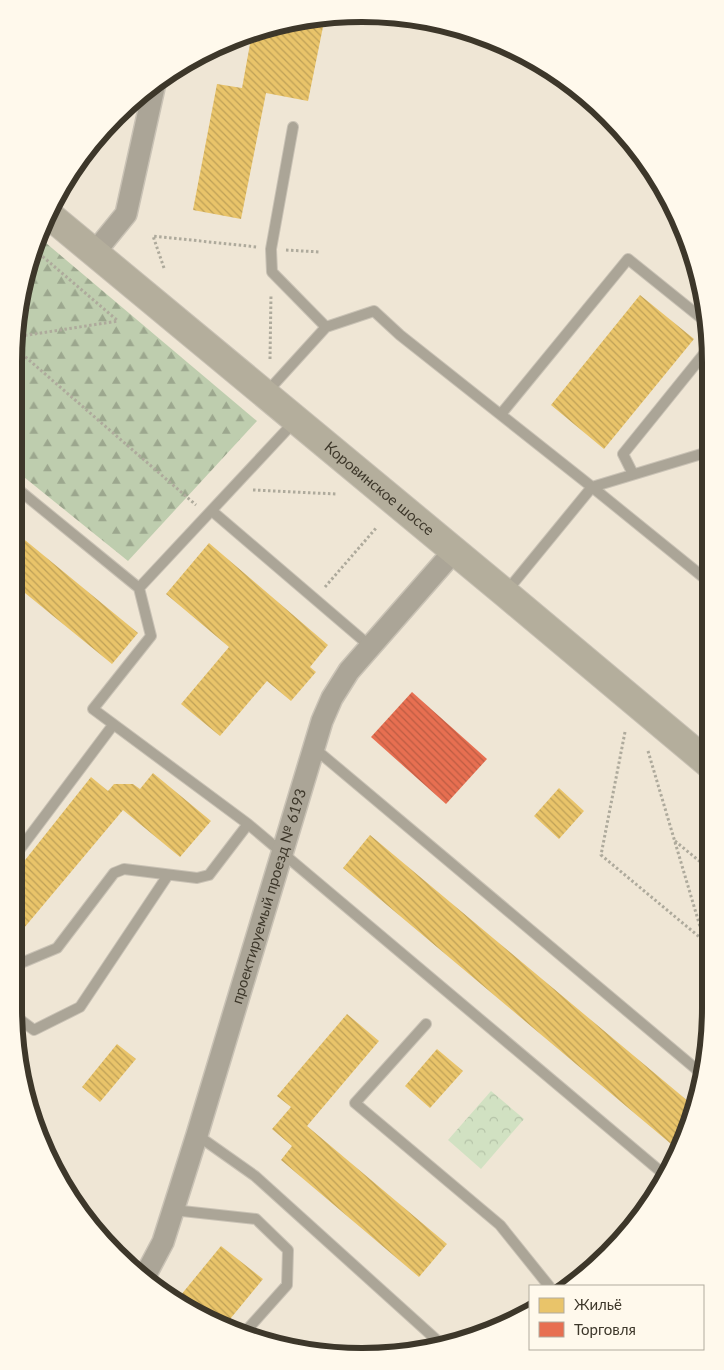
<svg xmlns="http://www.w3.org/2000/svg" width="724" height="1370" viewBox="0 0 724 1370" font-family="Lato,sans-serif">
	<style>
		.grass { fill: #d1e1c2 }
		.forest { fill: url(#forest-firs) }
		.park { fill: url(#park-crowns) }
		.homes { fill: url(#homes-back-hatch) }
		.shops { fill: url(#shops-back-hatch) }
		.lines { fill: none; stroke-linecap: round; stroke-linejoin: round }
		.service-casing { stroke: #c9c2b5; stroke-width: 12 }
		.minor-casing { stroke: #c9c2b5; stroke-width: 24 }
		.secondary-casing { stroke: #c9c2b5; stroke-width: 30 }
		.path { stroke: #aeaa9c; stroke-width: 3; stroke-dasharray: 2.5 2.5; stroke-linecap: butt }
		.service { stroke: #aba597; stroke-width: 10 }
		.minor { stroke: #aba597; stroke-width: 21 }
		.secondary { stroke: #b4ae9c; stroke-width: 28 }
		.labels { text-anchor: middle; stroke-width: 5; stroke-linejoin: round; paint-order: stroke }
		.street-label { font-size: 15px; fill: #3d372a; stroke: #fff9ec }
		.rim { fill: none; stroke: #3d372a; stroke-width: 6 }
	</style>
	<defs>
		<pattern id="forest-firs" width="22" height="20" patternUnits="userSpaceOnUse" patternTransform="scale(1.25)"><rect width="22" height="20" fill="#becdae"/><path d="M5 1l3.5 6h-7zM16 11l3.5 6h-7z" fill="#9ca78e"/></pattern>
		<pattern id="park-crowns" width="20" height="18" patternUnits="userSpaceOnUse" patternTransform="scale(1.25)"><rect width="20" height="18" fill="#d1e1c2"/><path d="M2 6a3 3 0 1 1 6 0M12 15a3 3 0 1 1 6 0" fill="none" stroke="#b4c2a7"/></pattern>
		<pattern id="homes-back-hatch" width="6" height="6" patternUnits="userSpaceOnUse" patternTransform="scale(1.25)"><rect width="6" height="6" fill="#e9c46a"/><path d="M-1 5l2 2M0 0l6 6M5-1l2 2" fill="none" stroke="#bea057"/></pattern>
		<pattern id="shops-back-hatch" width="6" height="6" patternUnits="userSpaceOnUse" patternTransform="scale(1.25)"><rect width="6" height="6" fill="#e76f51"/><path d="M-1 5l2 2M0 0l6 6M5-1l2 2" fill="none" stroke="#bc5c43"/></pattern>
	</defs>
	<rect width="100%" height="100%" fill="#efe6d5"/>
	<path class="grass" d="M105,128L101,148L85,153L100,133Z"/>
	<path class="forest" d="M40,238L257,421L128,561L14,469V340L26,272Z"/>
	<path class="park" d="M491,1091L524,1119L481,1169L448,1140Z"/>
	<path class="homes" d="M325,17L308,101L266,93L241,219L193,210L217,84L242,88L252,33L272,26Z
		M640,295L694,339L604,449L551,405Z
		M708,403V418L700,412Z
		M14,531L138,633L112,664L14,584Z
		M209,543L328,645L310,667L316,672L291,701L267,681L220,736L181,704L229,647L166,594Z
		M153,773L211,821L180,857L123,810L24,928L14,920V874L91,777L108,791L114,784H133L140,789Z
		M559,788L584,811L559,839L534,816Z
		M370,835L695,1107L677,1149L343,868Z
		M347,1014L379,1041L307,1126L447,1244L419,1277L281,1160L292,1146L272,1129L291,1107L277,1096Z
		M117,1044L136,1059L100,1102L82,1087Z
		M437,1049L463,1071L430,1108L405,1086Z
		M221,1246L263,1279L226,1324L176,1301Z"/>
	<path class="shops" d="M412,692L487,759L446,804L371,737Z"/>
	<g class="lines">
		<g class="service-casing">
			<path id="service" d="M293,127L271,249L272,272L326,327
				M266,393L326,327L374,311L400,335L592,487L708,581
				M501,414L628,259L705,321L707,347
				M633,474L623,454L707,350
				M14,486L139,588L151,636L93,709L248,824L666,1176
				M212,511L371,647
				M139,588L295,421
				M506,592L592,487L708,452
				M314,748L702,1074
				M14,857L113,725
				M14,966L57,948L114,873L124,869L197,878L209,875L248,824
				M15,1016L34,1030L80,1007L168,875
				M426,1024L355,1103L500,1225L549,1286
				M197,1135L255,1176L440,1343
				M173,1210L256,1219L288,1250L287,1285L245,1332"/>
		</g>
		<g class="minor-casing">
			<g id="minor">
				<path d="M95,252L126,214L155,83"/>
				<path id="s1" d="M145,1276L163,1242L197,1135L322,721L332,698L349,671L454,551"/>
			</g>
		</g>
		<g class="secondary-casing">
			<g id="secondary">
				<path id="s2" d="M49,215L505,593L709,764"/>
			</g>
		</g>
		<path class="path" d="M35,250L118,321
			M286,250L320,252
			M164,268L153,236L257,247
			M15,337L118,321
			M14,347L196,505
			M270,359L271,294
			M253,490L336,494
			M325,587L377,527
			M625,732L601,855L709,945
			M648,751L704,940
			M675,841L709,869
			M294,1347L302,1345L311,1348"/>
		<use href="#service" class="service"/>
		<use href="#minor" class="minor"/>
		<use href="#secondary" class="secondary"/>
	</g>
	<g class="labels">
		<g class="street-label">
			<text dy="5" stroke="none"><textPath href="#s2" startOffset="429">Коровинское шоссе</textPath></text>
			<text dy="5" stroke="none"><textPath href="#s1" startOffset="400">проектируемый проезд № 6193</textPath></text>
		</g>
	</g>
	<path d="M0 0H724V1370H0ZM362 22H362A340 340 0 0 1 702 362V1008A340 340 0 0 1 362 1348H362A340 340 0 0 1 22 1008V362A340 340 0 0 1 362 22Z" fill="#fff9ec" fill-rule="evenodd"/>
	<path class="rim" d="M362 22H362A340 340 0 0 1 702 362V1008A340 340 0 0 1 362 1348H362A340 340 0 0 1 22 1008V362A340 340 0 0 1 362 22Z"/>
	<rect x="529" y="1285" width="175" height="65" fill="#fff9ec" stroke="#b1ab9e"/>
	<rect x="539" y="1298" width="25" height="15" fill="#e9c46a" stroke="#b1ab9e"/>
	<text x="574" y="1310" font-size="15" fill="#3d372a">Жильё</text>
	<rect x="539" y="1322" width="25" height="15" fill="#e76f51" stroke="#b1ab9e"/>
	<text x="574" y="1335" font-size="15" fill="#3d372a">Торговля</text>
</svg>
